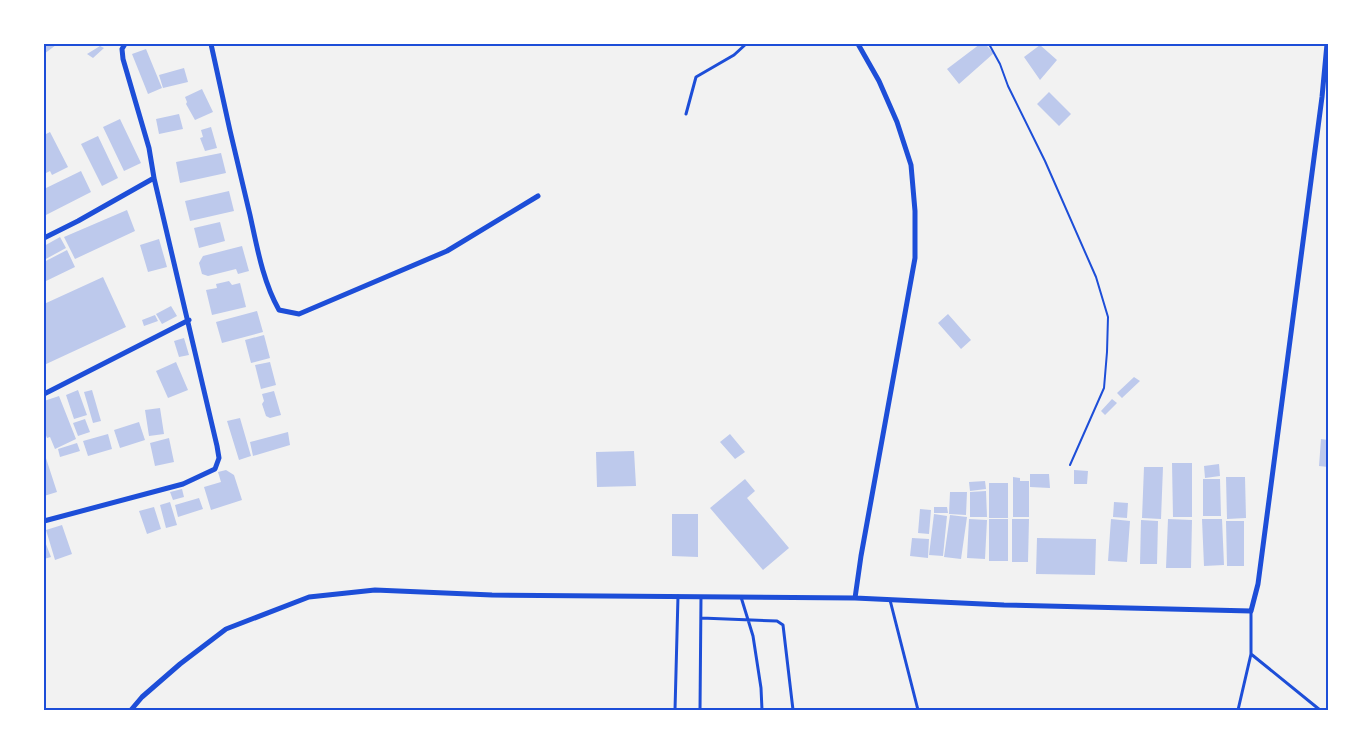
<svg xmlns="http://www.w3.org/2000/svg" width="1372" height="754" viewBox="0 0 1372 754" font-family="'Playfair Display',serif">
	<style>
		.building { fill: #bdc9ec }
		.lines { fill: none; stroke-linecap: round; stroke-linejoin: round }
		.path { stroke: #1d4ed8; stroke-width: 2 }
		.service { stroke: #1d4ed8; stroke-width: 3 }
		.minor { stroke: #1d4ed8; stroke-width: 5 }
		.neatline { fill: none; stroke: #1d4ed8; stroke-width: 2 }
	</style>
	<rect width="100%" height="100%" fill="#f2f2f2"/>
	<path class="building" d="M44,44H54L56,45L44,54Z
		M980,44H985L994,53L959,84L947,69Z
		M1040,45L1057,60L1040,80L1024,57Z
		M100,46L104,48L93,58L87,54Z
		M146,49L162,88L148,94L132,54Z
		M184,68L188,82L163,88L159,75Z
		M202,89L213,112L195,120L186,104L187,102L185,97Z
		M1049,92L1071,114L1059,126L1037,104Z
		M179,114L183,129L159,134L156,119Z
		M120,119L141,163L124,171L103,127Z
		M211,127L217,148L205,151L200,138L203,137L201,130Z
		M50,132L68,167L52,175L50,171L44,174V135Z
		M98,136L118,178L102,186L81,144Z
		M221,153L226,173L180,183L176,162Z
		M81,171L91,192L44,216V189Z
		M229,191L234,211L190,221L185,201Z
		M127,210L135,231L75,259L64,237Z
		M220,222L225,241L199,248L194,228Z
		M60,237L66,248L44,260V246Z
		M159,239L167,267L148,272L140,245Z
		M242,246L249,271L238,274L236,269L208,276L202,274L199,263L203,256Z
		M67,250L75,267L44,282V262Z
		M103,277L126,327L44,365V304Z
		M229,281L232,285L240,283L246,307L212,315L206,290L217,288L216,284Z
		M171,306L177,316L162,324L156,314Z
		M257,311L263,332L222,343L216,322Z
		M948,314L971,340L961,349L938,323Z
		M155,315L158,321L144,326L142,320Z
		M264,335L270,358L251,363L245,340Z
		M184,338L189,355L179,357L174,341Z
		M176,362L188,390L168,398L156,371Z
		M270,362L276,385L261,389L255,365Z
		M1134,377L1140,381L1122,398L1117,393Z
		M78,390L87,415L74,419L66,395Z
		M92,390L101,421L93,423L84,392Z
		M274,391L281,415L270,418L266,416L262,404L264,401L262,394Z
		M59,396L76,439L55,449L50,437L47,438L44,430V401Z
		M1112,399L1117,403L1105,415L1101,411Z
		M160,408L164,434L149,436L145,410Z
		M240,418L251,456L239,460L227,421Z
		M85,419L90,432L78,436L73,423Z
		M139,422L145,440L120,448L114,430Z
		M288,432L290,445L253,456L250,442Z
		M108,434L112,449L88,456L83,441Z
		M730,434L745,452L735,459L720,442Z
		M169,438L174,462L155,466L150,443Z
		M1321,439L1328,440V467L1319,466Z
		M77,443L80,451L60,457L58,449Z
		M634,451L636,486L597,487L596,452Z
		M44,452L57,492L44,496Z
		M1172,463H1192V517H1173Z
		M1219,464L1220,476L1205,478L1204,466Z
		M1144,467H1163L1161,519L1142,518Z
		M226,470L234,475L242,500L211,510L204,487L221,482L218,472Z
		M1074,470L1088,471L1087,484H1074Z
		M1030,474H1049L1050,488L1030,487Z
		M1013,477L1020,478V481H1029V517H1013Z
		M1226,477H1245L1246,518L1227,519Z
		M745,479L755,491L747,498L789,548L763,570L710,508Z
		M1203,479H1220L1221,516H1203Z
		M985,481L986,489L970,491L969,482Z
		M989,483H1008V518H989Z
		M182,489L184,497L173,500L170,492Z
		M986,491L987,517H970V492Z
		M950,492H967L966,515L949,514Z
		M199,498L203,509L178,517L175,505Z
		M170,502L177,525L166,528L160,505Z
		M1114,502L1128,503L1127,518L1113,517Z
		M154,507L161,529L147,534L139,511Z
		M934,507H947L948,513H934Z
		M920,509L931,510L929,534L918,533Z
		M672,514H698V557L672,556Z
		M934,514L947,516L943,556L929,555Z
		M950,515L967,517L961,559L944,557Z
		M969,519L987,520L985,559L967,558Z
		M989,519H1008V561H989Z
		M1012,519H1029L1028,562H1012Z
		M1111,519L1130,521L1127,562L1108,561Z
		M1168,519L1192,520L1191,568H1166Z
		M1202,519H1222L1224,565L1204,566Z
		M1141,520L1158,521L1157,564H1140Z
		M1226,521H1244V566H1227Z
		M62,525L72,554L55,560L46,530Z
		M912,538L929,539L928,558L910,556Z
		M1037,538L1096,539L1095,575L1036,574Z
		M44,539L51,557L44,559Z"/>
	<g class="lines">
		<path class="path" d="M989,44L1000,64L1008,86L1045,161L1096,277L1108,317L1107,352L1104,388L1070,465"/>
		<path class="service" d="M686,114L696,77L734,55L746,44
			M741,597L753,636L761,688L762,710
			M890,600L918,710
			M701,618L777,621L783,625L793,710
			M1251,654L1320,710
			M675,710L678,596
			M700,710L701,597
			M1238,710L1251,654V611"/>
		<path class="minor" d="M211,44C223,101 236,158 250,215C257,247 263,282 279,310L299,314L447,251L538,196
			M44,238L78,221L154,178
			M44,394L189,320
			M44,521L183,484L215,469L219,458L217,446L154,178L149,148L123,59L122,49L125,44
			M855,598L861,556L915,258V211L911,165L897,122L879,81L858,44
			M131,710L142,697L180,664L226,629L309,597L375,590L492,595L855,598L1004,605L1251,611L1258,584L1322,97L1327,44"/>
	</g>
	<rect width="1372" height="754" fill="none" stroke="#ffffff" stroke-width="90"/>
	<rect x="45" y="45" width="1282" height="664" class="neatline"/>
</svg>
